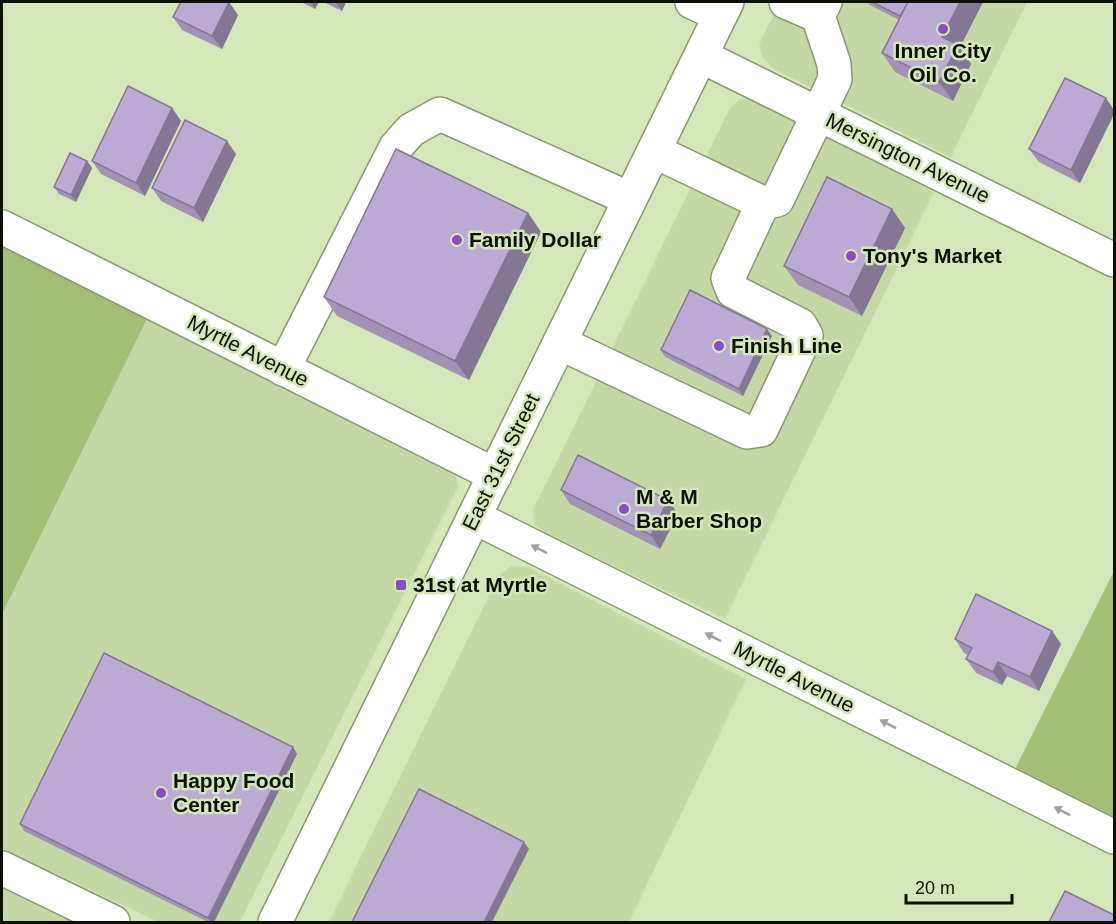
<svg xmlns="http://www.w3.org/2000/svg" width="1116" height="924" viewBox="0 0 1116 924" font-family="Arial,sans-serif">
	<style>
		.built { fill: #c5d7a4 }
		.green { fill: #a5be75 }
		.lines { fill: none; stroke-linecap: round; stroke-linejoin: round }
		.minor-casing { stroke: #89986d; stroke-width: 36 }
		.major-casing { stroke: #89986d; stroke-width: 36 }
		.minor { stroke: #fff; stroke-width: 33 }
		.major { stroke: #fff; stroke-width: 33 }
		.wall { fill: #a192b6 }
		.shaded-wall { fill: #837794 }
		.building { fill: #bbaad4; stroke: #837794; stroke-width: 1.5 }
		.oneway { fill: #9ea09a }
		.poi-dot { fill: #874dc3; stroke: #d5e6b8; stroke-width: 2 }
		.labels { text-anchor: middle; stroke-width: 5; stroke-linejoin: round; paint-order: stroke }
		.poi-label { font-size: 21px; font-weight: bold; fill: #0c1103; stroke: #d5e6b8; text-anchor: start }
		.street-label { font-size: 21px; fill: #0c1103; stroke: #d5e6b8 }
	</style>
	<rect width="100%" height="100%" fill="#d5e6b8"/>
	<path class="built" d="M780,2H1027L951,157L774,69L763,58L759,45Z
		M740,99L753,100L934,192L725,619L547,534L534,524L533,510L730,108Z
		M148,317L447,468L456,476L458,487L240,922H159L2,848V614Z
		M511,566L528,567L746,679L629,922H329L498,577Z
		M2,888L73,922H2Z"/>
	<path class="green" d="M2,244L148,317L2,614Z
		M1114,571V820L1015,769Z"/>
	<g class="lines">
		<g class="minor-casing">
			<path id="minor" d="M692,2L720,15
				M786,2L818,16L825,2
				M701,56L1114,260
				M654,151L763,203L777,200L835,79L834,64L818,16
				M2,227L495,475
				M560,343L747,432L761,430L806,335L800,325L733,291L728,278L763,203
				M283,369L396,147L411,130L440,114L630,199
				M474,517L1114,837
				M2,868L113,922"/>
		</g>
		<g class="major-casing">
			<path id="major" d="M275,922L727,2"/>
		</g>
		<use href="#minor" class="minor"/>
		<use href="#major" class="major"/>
	</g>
	<path class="wall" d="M301,2H319L315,9Z
		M323,2H346L342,11Z
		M868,2H983L960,47L971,64L953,101L895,72L882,53L899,20L870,5Z
		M238,15L222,49L182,30L173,17Z
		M172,108L181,121L145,196L101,174L92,161Z
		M1114,110V114L1080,183L1039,162L1029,149Z
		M236,154L203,222L161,201L152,188Z
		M87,161L92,168L76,202L59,194L54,187Z
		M892,209L905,228L862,316L798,285L784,266Z
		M528,213L541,232L469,380L337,316L324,297Z
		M772,336L743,396L665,357L661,350Z
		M561,490L668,500L678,514L660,549L570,504Z
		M1052,631L1061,644L1039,691L1007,676L1002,685L976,673L966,659L968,655L964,653L955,639Z
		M293,747L297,754L214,922H208L24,831L20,824Z"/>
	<path class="shaded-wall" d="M229,2L238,15L222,49L212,36Z
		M310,2H319L315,9Z
		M335,2H346L342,11Z
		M960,2H983L960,47L971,64L953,101L939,82L942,37Z
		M1106,98L1114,110V114L1080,183L1071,170Z
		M172,108L181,121L145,196L136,183Z
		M227,141L236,154L203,222L194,208Z
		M87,161L92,168L76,202L71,195Z
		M892,209L905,228L862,316L849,297Z
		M528,213L541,232L469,380L455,361Z
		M767,329L772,336L743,396L739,389Z
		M668,500L678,514L660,549L651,535Z
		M1052,631L1061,644L1039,691L1030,677Z
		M998,662L1007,676L1002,685L993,672Z
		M293,747L297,754L214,922H211L208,918Z
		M524,842L529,849L492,922H484Z"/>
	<path class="building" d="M181,2H229L212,36L173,17Z
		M872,2H908L900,16Z
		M908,2H960L942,37L958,45L939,82L882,53Z
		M1065,78L1106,98L1071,170L1029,149Z
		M128,86L172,108L136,183L92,161Z
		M185,120L227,141L194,208L152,188Z
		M396,149L528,213L455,361L324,297Z
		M70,153L87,161L71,195L54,187Z
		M827,177L892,209L849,297L784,266Z
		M690,290L767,329L739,389L661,350Z
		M578,455L668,500L651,535L561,490Z
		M976,594L1052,631L1030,677L998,662L993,672L966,659L972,648L955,639Z
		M104,653L293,747L208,918L20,824Z
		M419,789L524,842L484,922H352Z
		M1065,891L1114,915V922H1049Z"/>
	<defs><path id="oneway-solid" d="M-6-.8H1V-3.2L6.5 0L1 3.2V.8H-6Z" transform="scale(1.5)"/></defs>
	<g class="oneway">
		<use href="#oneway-solid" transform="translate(539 549) rotate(-153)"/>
		<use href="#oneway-solid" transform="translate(713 637) rotate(-153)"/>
		<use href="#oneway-solid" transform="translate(888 724) rotate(-153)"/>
		<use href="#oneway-solid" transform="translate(1062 811) rotate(-153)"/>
	</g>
	<g class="poi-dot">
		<circle cx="943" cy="29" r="6"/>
		<circle cx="457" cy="240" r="6"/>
		<circle cx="851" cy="256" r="6"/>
		<circle cx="719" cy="346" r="6"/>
		<circle cx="624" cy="509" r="6"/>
		<rect x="395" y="579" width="12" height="12" rx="3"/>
		<circle cx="161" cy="793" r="6"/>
	</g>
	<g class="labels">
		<g class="poi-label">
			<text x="943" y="58" text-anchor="middle">Inner City<tspan x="943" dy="24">Oil Co.</tspan></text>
			<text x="469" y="247">Family Dollar</text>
			<text x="863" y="263">Tony's Market</text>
			<text x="731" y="353">Finish Line</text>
			<text x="636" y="504">M &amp; M<tspan x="636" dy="24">Barber Shop</tspan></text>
			<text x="413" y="592">31st at Myrtle</text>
			<text x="173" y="788">Happy Food<tspan x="173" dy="24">Center</tspan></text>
		</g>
		<g class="street-label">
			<text transform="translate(908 158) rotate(26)" y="7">Mersington Avenue</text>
			<text transform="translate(248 351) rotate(27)" y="7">Myrtle Avenue</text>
			<text transform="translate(501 462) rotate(-64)" y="7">East 31st Street</text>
			<text transform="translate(794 677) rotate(27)" y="7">Myrtle Avenue</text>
		</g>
	</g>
	<rect width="1116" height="924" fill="none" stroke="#0c1103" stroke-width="6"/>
	<path d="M906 894v9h106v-9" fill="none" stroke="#0c1103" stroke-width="3"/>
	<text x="915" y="894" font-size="18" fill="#0c1103" stroke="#d5e6b8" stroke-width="4.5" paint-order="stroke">20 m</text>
</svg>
